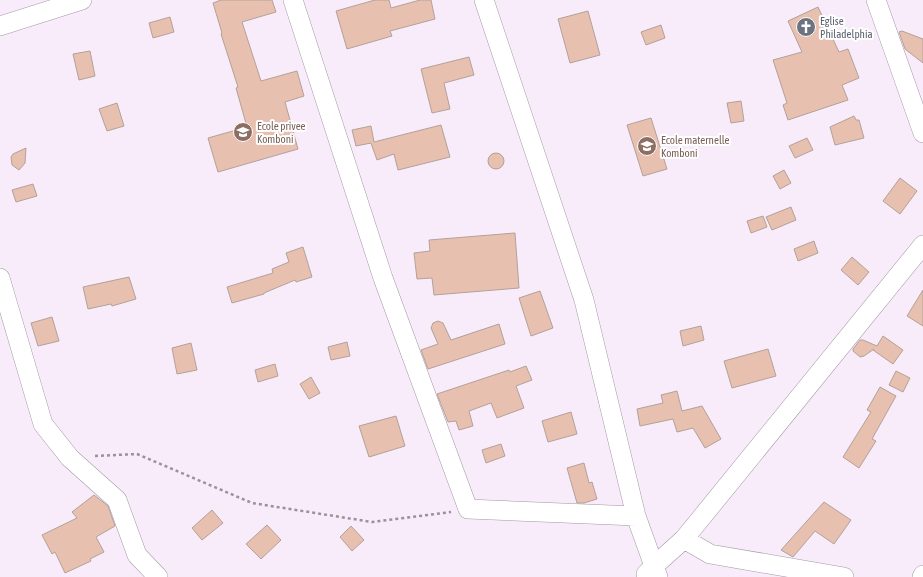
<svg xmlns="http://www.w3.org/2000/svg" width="923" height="577" viewBox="0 0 923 577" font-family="'Asap Condensed',sans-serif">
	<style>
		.building { fill: #e8c0af; stroke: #b2a19a }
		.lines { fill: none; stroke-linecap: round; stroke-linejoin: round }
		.street-casing { stroke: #a398a5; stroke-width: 20 }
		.path { stroke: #9a919b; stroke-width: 2.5; stroke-dasharray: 3 3; stroke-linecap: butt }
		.street { stroke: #fff; stroke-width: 19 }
		.labels { text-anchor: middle; stroke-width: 4; stroke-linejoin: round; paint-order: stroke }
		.worship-label { font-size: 11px; fill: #5b616d; stroke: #fff; text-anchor: start }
		.education-label { font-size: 11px; fill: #785e54; stroke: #fff; text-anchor: start }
	</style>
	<rect width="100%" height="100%" fill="#f8ecfa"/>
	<path class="building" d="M221,0H272L276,12L242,22L261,81L297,71L304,96L285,102L298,149L218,172L208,138L247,127L236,88L238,87L221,34L222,33L213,3Z
		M375,0H389L391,8L420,0H431L435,19L390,31L392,36L347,49L336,11Z
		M818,7L839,52L848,49L859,78L842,85L848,100L788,120L783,105L787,103L773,60L802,52L788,21Z
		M588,11L600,55L570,63L558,19Z
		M170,17L174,32L153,38L149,23Z
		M661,25L665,38L646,45L641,32Z
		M902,31L923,39V63L905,49L899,32Z
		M90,51L95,76L79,80L73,54Z
		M469,57L474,75L444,83L450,109L432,113L421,69Z
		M741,101L744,121L731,123L727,103Z
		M117,103L124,126L107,131L99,109Z
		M854,116L856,120H859L864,138L835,145L830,127Z
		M651,118L667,169L643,176L627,125Z
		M441,125L450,157L398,170L394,154L377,160L371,143L356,146L352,130L371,126L374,142Z
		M807,138L813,150L795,158L789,146Z
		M26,148L25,163L19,170L12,165L11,157L13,154Z
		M488 161a8 8 0 1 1 16 0a8 8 0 1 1-16 0Z
		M784,170L791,183L780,189L773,176Z
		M900,178L917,191L900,214L883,201Z
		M33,184L37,196L16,202L12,190Z
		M791,207L796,220L772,230L766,217Z
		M763,216L767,227L751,233L747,221Z
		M515,233L519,288L434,295L432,278L417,279L414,253L430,251L429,240Z
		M814,241L818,253L798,261L794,249Z
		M303,247L312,277L296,282L295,280L264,293V294L232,303L227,287L273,273L272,269L289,262L286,253Z
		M852,257L869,272L858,285L841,270Z
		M129,277L136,299L112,306L111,304L88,309L83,287Z
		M923,290V326L907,316Z
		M540,291L553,328L531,336L519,298Z
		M52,317L59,341L38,346L31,323Z
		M438,321L443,323L451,340L499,324L505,344L428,369L421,350L438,344L431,328L433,323Z
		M701,326L704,340L683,346L680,331Z
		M883,336L903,350L893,364L873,350L874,349L864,356L860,357L853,351V349L860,340H863L877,346Z
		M347,342L350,356L331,360L328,347Z
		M191,343L197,370L177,374L172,348Z
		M768,349L776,376L732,388L724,361Z
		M275,364L278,376L258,382L255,370Z
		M526,366L532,380L516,386L524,408L497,418L491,403L469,411L473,426L459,430L456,421L448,422L437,394L509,370L510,372Z
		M896,371L910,378L903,392L889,385Z
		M311,377L320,393L309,399L300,384Z
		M880,387L896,396L872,439L876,441L859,468L843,457L871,412L867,410Z
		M677,391L682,411L702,406L721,439L705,448L693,428L677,432L673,419L640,426L637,409L663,403L661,395Z
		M571,412L577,434L548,442L542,421Z
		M396,416L405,446L369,457L359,426Z
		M501,444L505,456L486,463L482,450Z
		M584,463L589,483L592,482L597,499L584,503H577L567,468Z
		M94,495L108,506L115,526L96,537L104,552L90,559L91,561L65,573L55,552L52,554L42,535L77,518L72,512Z
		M824,502L851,520L834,544L815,531L793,557L781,550Z
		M212,510L223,523L202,540L192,528Z
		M267,525L281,540L261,559L246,544Z
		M351,526L364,540L352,551L340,537Z"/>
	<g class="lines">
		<g class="street-casing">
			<path id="street" d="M293,0L383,278L468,509L636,516
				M484,0L584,300L636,516L658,577
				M876,0L923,133
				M0,26L82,0
				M0,278L43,424L70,458L117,500L137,555L158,577
				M684,539L710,554L844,577
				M646,574L654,566L684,539L923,245
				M922,577L923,575"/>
		</g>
		<path class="path" d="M95,456L137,454L252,503L372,522L451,512"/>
		<use href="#street" class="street"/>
	</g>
	<defs>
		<g id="church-disc" transform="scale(1)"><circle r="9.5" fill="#6b7280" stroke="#fff"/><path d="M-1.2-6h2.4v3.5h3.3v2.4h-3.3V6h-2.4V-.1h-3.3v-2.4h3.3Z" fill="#fff"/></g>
		<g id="school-disc" transform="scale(1)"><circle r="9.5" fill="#8d6e63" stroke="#fff"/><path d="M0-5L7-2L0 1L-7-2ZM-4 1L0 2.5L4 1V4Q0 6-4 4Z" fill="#fff"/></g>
	</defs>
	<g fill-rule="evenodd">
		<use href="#church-disc" x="806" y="27"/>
		<use href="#school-disc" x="243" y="132"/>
		<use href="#school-disc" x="647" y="146"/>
	</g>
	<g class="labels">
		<g class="worship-label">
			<text x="820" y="25">Eglise<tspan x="820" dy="13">Philadelphia</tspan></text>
		</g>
		<g class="education-label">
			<text x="257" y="130">Ecole privee<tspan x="257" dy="13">Komboni</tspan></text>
			<text x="661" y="144">Ecole maternelle<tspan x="661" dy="13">Komboni</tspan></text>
		</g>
	</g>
</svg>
